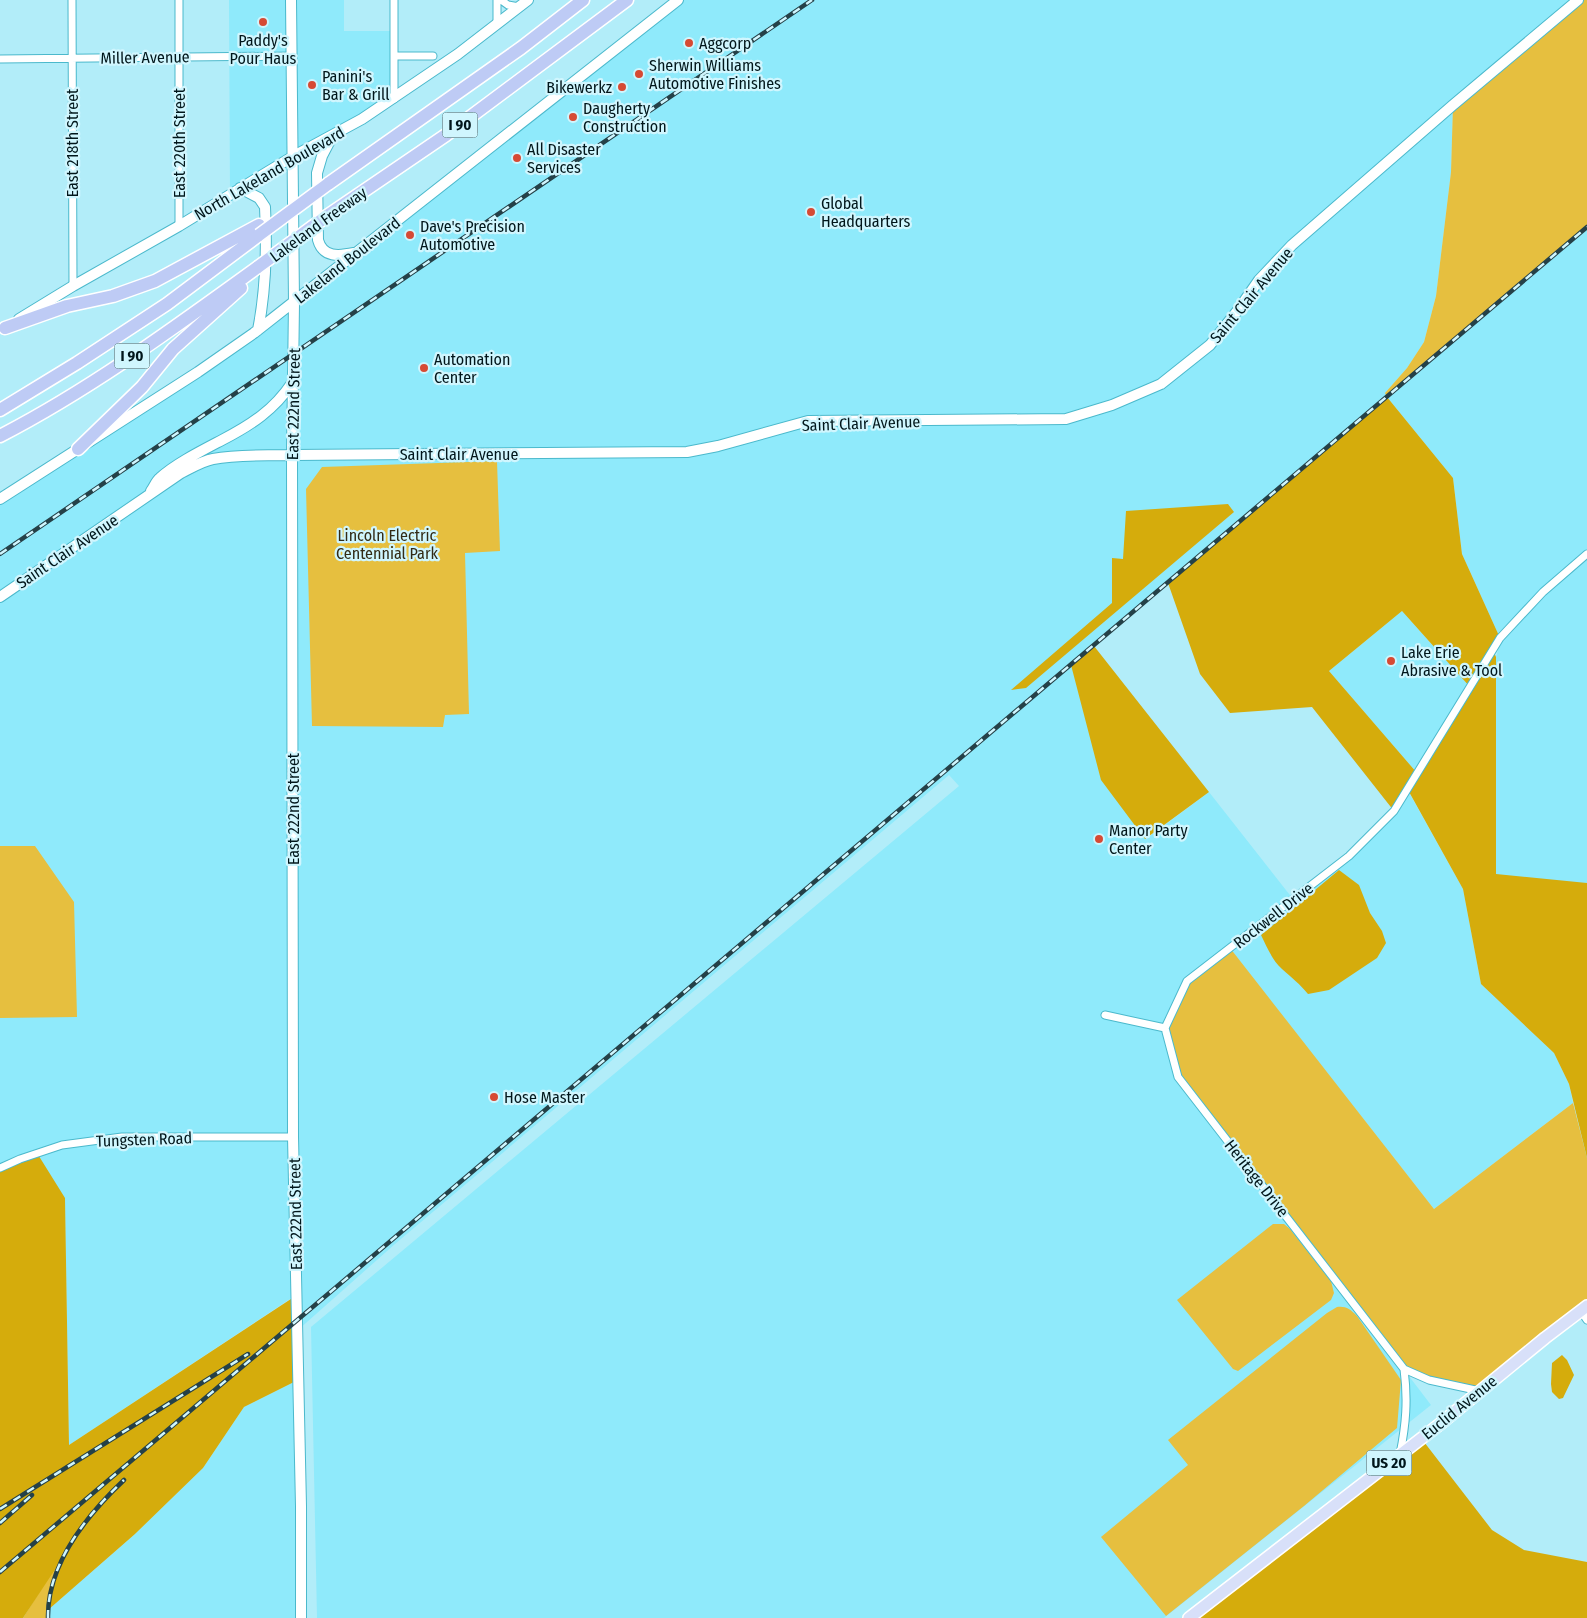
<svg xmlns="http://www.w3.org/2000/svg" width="1587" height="1618" viewBox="0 0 1587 1618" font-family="'Fira Sans Condensed',sans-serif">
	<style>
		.built { fill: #8feafb }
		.green { fill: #e6bf3f }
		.forest { fill: #d5ac0c; fill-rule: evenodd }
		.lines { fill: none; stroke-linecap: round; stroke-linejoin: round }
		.street-casing { stroke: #4bb9cc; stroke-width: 9 }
		.secondary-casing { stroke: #4bb9cc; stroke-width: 12 }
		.primary-casing { stroke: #fff; stroke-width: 14 }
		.highway-casing { stroke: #fff; stroke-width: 15 }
		.street { stroke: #fff; stroke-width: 7 }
		.secondary { stroke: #fff; stroke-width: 10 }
		.primary { stroke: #d8e0f9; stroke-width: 11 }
		.highway { stroke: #becbf5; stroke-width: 12 }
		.rail-casing { stroke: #254148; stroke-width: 4.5 }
		.rail { stroke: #d0f6fe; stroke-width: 2.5; stroke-dasharray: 8; stroke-linecap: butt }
		.highway-bridge-casing { stroke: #fff; stroke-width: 15; stroke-linecap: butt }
		.highway-bridge { stroke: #becbf5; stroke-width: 12 }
		.poi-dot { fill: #d64a34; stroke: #d0f6fe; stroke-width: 2 }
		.labels { text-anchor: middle; stroke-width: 4.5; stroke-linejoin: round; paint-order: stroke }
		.shield { fill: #d0f6fe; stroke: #3f595f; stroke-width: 1 }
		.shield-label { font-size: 15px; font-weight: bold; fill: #01161b }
		.poi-label { font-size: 16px; fill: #01161b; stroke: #d0f6fe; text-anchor: start }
		.street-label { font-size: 16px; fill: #01161b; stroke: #d0f6fe }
		.park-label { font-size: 16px; fill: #322a15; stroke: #d0f6fe }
	</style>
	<rect width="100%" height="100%" fill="#b2edf9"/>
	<path class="built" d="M229,0H344V31H394V99L230,194Z
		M678,0H1578L1453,105L1451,172L1436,296L1424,342L1407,368L1385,393L1388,396L1587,227V554L1500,638L1462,554L1453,478L1387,397L1071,665L1146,839L1209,792L1293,899L1349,856L1394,811L1407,789L1463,889L1481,984L1554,1053L1569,1084L1573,1103L1434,1209L1230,949L1177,1072L1431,1405L1164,1618H317L311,1327L959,786L949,775L395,1244L298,1330L296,1295L69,1445L65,1198L0,1168V499L198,372Z
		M1587,557V1058L1496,874V657L1501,640L1567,573Z
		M1402,611L1470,687L1417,773L1329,671Z
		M298,1380L301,1618H48V1610L135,1534L203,1468L244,1407Z"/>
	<path class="green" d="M1578,0H1587V227L1387,397L1385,393L1407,368L1424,342L1436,296L1451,172L1453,105Z
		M497,461L500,551L465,553L469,714L445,715L443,727L312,726L306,489L322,467Z
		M0,846H35L74,902L77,1017L0,1018Z
		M1230,948L1434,1209L1573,1103L1587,1158V1306L1480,1391L1429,1380L1404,1369L1178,1077L1165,1028L1187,981Z
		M1273,1224H1284L1290,1229L1331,1281L1334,1293L1331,1300L1238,1371L1233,1369L1177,1300Z
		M1337,1307C1346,1306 1350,1309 1357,1316L1401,1380L1397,1428L1304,1506L1166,1616L1101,1537L1188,1465L1168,1440L1327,1313Z
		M55,1567L57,1570L49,1597L48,1618H23Z"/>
	<path class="forest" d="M1387,397L1453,478L1462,554L1500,638L1493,650L1496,657V874L1587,883V1158L1569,1084L1554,1053L1481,984L1463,889L1408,790L1394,811L1312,707L1230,713L1200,674L1168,583ZM1402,611L1470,687L1417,773L1329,671Z
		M1228,504L1234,512L1026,688L1011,690L1112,603V558L1123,559L1126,511Z
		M1094,646L1209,792L1145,839L1101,780L1071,665Z
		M1339,870L1359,885L1370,913L1382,931L1386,943L1377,958L1329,990L1308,994C1300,984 1292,978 1282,969C1272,960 1267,947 1261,935Z
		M37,1153L65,1198L69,1445L297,1295L298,1380L244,1407L203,1468L135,1534L48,1610L49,1597L57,1570L56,1568L23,1618H0V1168Z
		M1562,1355L1567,1360L1574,1375L1563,1398L1559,1399L1552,1392L1551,1384L1552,1363Z
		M1421,1438L1492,1530L1524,1550L1587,1562V1618H1189Z"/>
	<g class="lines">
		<g class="street-casing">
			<path id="street" d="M72,0L73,286
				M179,0V226
				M497,0V25
				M501,0L508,5L519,7
				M395,56H433
				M0,59L291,56
				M394,99V0
				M1105,1015L1165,1028L1178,1077L1404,1369C1408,1400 1406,1424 1400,1454
				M1165,1028L1187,981L1349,856L1394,811L1500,638L1543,592L1587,554
				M0,1168L20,1159L62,1145L122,1137H293
				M1581,1311L1587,1320
				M1404,1369L1429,1380L1480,1391"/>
		</g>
		<g class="secondary-casing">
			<path id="secondary" d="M291,0L294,303L292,454L293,1137L301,1506V1618
				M333,135L322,156L317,173L318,240C323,258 339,256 354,253
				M240,188L259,198L265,207C267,247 266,289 258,330
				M19,319L73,286L179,226L292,157L362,119L458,54L528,0
				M151,491C154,487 156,481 160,478C175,464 203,450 222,440C251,425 274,410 292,383
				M0,499L198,372L254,333L678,0
				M0,597L181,473C191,468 202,461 213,459C238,454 266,456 292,455L687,452L718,446L808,421L1066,419L1112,405L1161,384L1210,345L1238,310L1259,280L1292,245L1453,105L1578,0"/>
		</g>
		<g class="primary-casing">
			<path id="primary" d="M1189,1618L1440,1424L1545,1338L1587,1306"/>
		</g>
		<g class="highway-casing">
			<path id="highway" d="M328,184L521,48L583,0
				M327,216L446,135L627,0
				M5,328L67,306L113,296L155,281L259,225
				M0,410L77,363L167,304L259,235
				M0,436C91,389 175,327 258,267
				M78,449L142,387L173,349L241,288"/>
		</g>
		<use href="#street" class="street"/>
		<use href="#secondary" class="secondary"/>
		<use href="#primary" class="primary"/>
		<use href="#highway" class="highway"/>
		<g class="rail-casing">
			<path id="rail" d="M0,554L812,0
				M0,1509L248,1354
				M0,1523L32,1495
				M0,1572L1587,227
				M48,1618C47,1564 86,1516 124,1480"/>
		</g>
		<use href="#rail" class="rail"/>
		<g class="highway-bridge-casing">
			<path id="highway-bridge" d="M259,235L328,184
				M258,267L327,216"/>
		</g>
		<use href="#highway-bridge" class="highway-bridge"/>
	</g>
	<g class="poi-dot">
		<circle cx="263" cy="22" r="5"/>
		<circle cx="689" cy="43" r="5"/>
		<circle cx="639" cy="74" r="5"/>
		<circle cx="312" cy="85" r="5"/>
		<circle cx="622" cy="87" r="5"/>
		<circle cx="573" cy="117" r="5"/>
		<circle cx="517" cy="158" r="5"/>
		<circle cx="811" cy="212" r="5"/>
		<circle cx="410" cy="235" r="5"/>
		<circle cx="424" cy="368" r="5"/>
		<circle cx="1391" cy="661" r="5"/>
		<circle cx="1099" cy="839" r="5"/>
		<circle cx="494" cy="1097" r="5"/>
	</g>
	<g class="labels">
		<g class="shield">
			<rect x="442.5" y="112.5" width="35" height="25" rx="4"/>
			<rect x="114.5" y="343.5" width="35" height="25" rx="4"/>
			<rect x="1366.5" y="1450.5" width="45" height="25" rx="4"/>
		</g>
		<g class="shield-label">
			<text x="460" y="130">I 90</text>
			<text x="132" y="361">I 90</text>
			<text x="1389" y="1468">US 20</text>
		</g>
		<g class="poi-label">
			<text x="263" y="46" text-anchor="middle">Paddy's<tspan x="263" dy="18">Pour Haus</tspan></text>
			<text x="699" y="49">Aggcorp</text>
			<text x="649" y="71">Sherwin Williams<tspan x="649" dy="18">Automotive Finishes</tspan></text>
			<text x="322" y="82">Panini's<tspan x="322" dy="18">Bar &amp; Grill</tspan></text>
			<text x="612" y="93" text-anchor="end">Bikewerkz</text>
			<text x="583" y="114">Daugherty<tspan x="583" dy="18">Construction</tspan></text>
			<text x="527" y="155">All Disaster<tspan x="527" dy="18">Services</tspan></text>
			<text x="821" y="209">Global<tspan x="821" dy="18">Headquarters</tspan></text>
			<text x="420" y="232">Dave's Precision<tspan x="420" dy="18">Automotive</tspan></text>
			<text x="434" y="365">Automation<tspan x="434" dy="18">Center</tspan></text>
			<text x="1401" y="658">Lake Erie<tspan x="1401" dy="18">Abrasive &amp; Tool</tspan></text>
			<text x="1109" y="836">Manor Party<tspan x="1109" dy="18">Center</tspan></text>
			<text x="504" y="1103">Hose Master</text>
		</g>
		<g class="street-label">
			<text transform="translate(145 57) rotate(-1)" y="6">Miller Avenue</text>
			<text transform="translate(72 143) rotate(-90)" y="6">East 218th Street</text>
			<text transform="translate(179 143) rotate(-90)" y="6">East 220th Street</text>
			<text transform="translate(269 173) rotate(-30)" y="6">North Lakeland Boulevard</text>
			<text transform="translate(318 224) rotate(-36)" y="6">Lakeland Freeway</text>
			<text transform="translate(347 260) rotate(-38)" y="6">Lakeland Boulevard</text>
			<text transform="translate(1251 295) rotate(-50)" y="6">Saint Clair Avenue</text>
			<text transform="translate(293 404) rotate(-89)" y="6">East 222nd Street</text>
			<text transform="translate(861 423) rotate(-2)" y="6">Saint Clair Avenue</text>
			<text x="459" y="460">Saint Clair Avenue</text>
			<text transform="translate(67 551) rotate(-34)" y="6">Saint Clair Avenue</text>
			<text transform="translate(293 809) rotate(-90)" y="6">East 222nd Street</text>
			<text transform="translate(1273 915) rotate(-38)" y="6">Rockwell Drive</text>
			<text transform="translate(144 1139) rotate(-2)" y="6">Tungsten Road</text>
			<text transform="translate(1257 1178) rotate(52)" y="6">Heritage Drive</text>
			<text transform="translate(295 1214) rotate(-91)" y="6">East 222nd Street</text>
			<text transform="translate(1459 1407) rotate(-39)" y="6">Euclid Avenue</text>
		</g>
		<g class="park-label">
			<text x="387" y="541">Lincoln Electric<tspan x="387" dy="18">Centennial Park</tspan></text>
		</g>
	</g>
</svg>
